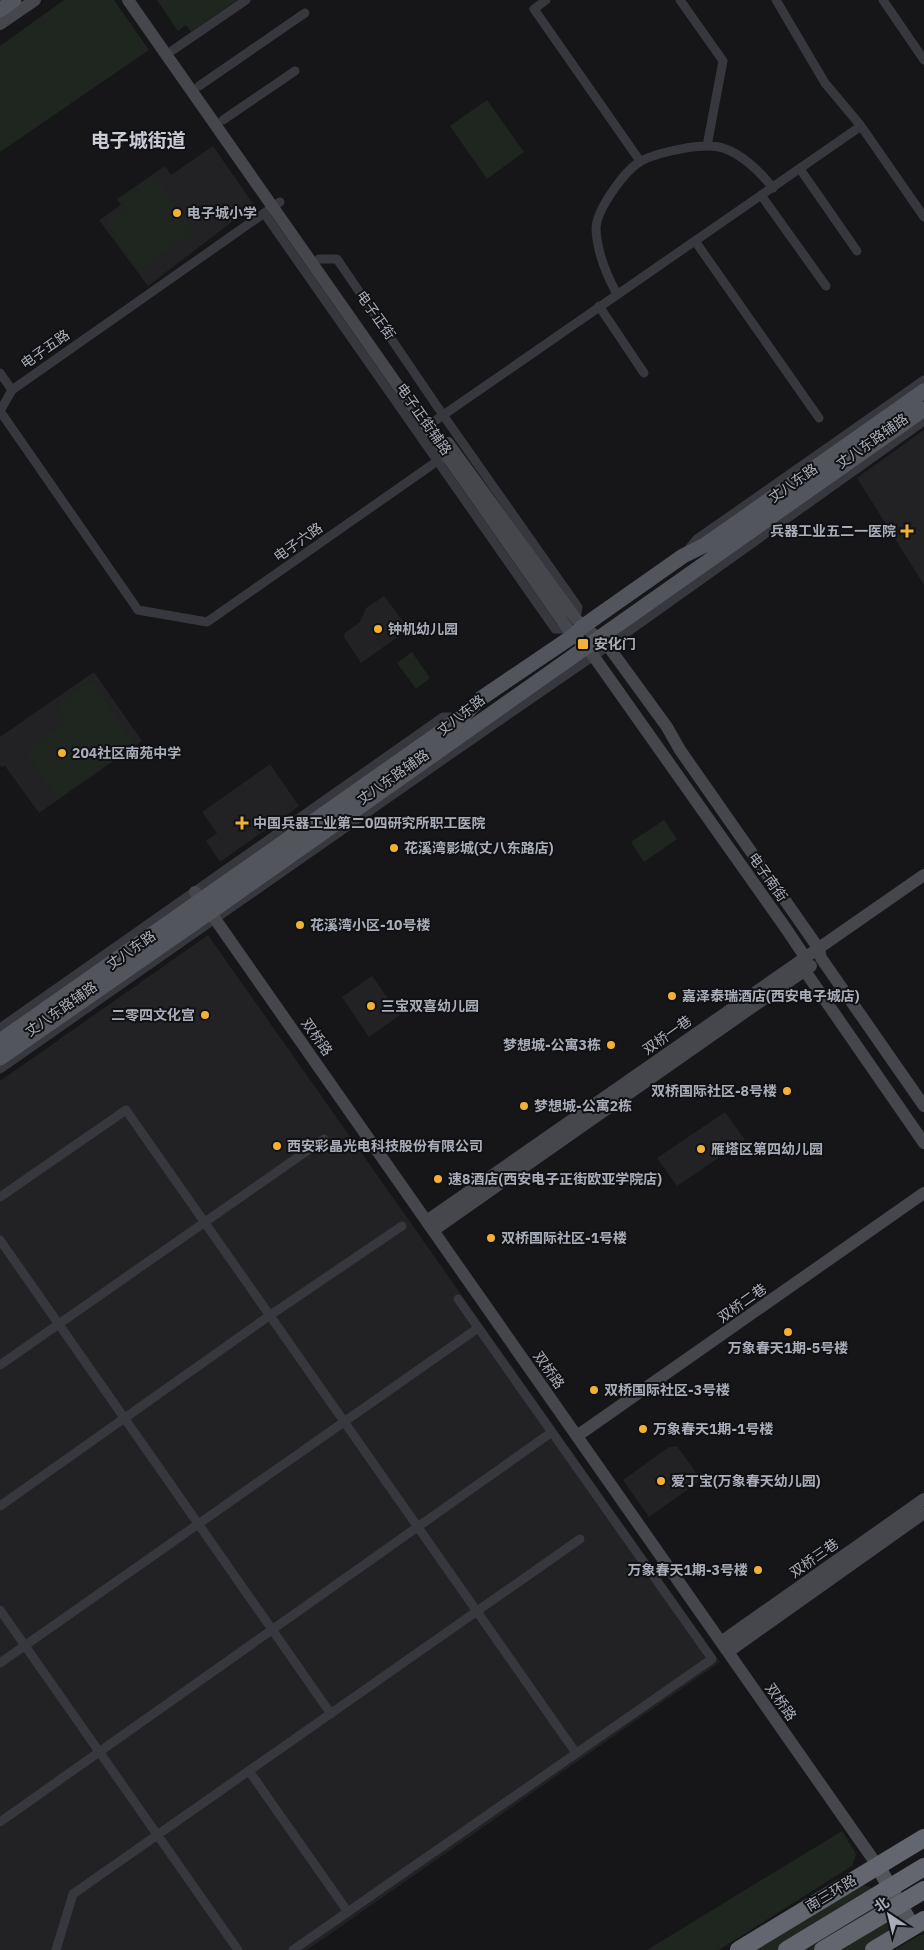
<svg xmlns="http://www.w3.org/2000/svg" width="924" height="1950" viewBox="0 0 924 1950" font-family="'IBM Plex Sans','Noto Sans SC',sans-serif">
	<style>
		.built { fill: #222225 }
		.green { fill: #1e261f }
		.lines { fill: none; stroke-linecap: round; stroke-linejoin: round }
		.street { stroke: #37383d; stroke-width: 9 }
		.secondary { stroke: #45474d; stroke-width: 12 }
		.primary { stroke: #53555c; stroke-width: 15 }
		.highway { stroke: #63666e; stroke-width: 18 }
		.highway-bridge { stroke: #63666e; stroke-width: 18 }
		.poi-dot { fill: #f2b134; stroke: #111113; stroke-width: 2 }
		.labels { text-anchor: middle; stroke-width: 4; stroke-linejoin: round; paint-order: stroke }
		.poi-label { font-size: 14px; font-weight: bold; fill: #a8adb8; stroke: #111113; text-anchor: start }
		.street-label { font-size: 14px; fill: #a8adb8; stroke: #111113 }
		.district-label { font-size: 19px; font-weight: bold; fill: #c9ccd4; stroke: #111113 }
	</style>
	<rect width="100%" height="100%" fill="#161618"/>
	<path class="built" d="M213,146L254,205L148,286L99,220L121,205L117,199L165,166L171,175Z
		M924,430V585L857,478Z
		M384,596L406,625L405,632L361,663L344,637L345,633L360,622L366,608Z
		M94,672L142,741L39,813L5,766L1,767L0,765V737Z
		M270,764L299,806L220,862L206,841L217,833L202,812Z
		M208,935L720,1662L307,1950H0V1081Z
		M372,976L400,1015L369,1037L342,997Z
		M725,1112L745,1140L677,1186L657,1158Z
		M677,1446L698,1475L697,1483L649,1517L623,1480L669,1447Z"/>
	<path class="green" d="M64,0H114L149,50L0,152V46Z
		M157,0H237L191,32L186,25L178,31Z
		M487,100L524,152L487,179L450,126Z
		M150,179L155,186L160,183L194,232L139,271L105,222L126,207L121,200Z
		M412,652L430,678L416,689L397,663Z
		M91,681L135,744L57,798L24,750L66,721L56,706Z
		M664,820L677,839L644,862L631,842Z
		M842,1831L856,1854L852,1866L719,1950H647Z
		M859,1884L872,1888L889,1923L888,1935L863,1950H752Z
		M924,1933V1950H894Z"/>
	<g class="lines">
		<path class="street" d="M546,0L534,9L640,161
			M680,0L723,61L707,146
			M776,0L825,83L861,126L924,217
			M883,0L924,60
			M173,50L246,0
			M199,86L305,13
			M223,120L295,71
			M800,169L857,251
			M761,195L826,286
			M280,202L12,390L0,411L138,610L207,622L446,455
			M264,213L555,629H568
			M695,241L819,418
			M319,259H337L443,415L578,607L576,619
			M617,294C607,276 597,251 596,229C596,210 625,170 641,161C659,152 703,142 723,148C744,155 760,172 773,188
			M599,306L644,373
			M0,373L12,390
			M426,427L861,126
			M687,551L697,539L924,380
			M0,1028L443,717H461
			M0,1069L444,759L608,646L924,421
			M0,1197L126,1110L576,1753
			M0,1240L331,1714
			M0,1365L324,1139
			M0,1506L269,1316L402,1226
			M0,1610L238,1950
			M0,1663L478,1328
			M249,1771L348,1912
			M0,1822L552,1432
			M56,1950L73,1894L580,1539
			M293,1950L712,1659L458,1299"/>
		<path class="secondary" d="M128,0L568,629L586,647L597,661L787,930L805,957V971L924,1143
			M0,24L35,0
			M448,443L576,619C585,630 598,636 608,646L667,727L680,750L819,949L821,958L924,1106
			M195,892L209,912L215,919L877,1865
			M428,1220L924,875
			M434,1230L811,966
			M577,1436L924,1193
			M721,1642L924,1499
			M728,1652L924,1513"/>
		<path class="primary" d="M0,10L14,0
			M0,1041L462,717L480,699L573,636L582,627L683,556L705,545L924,391
			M0,1058L216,908L924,409
			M877,1865L913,1927"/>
		<path class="highway" d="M739,1950L924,1838
			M874,1950L924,1920"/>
		<path class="highway-bridge" d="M787,1950L924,1867
			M823,1950L924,1890"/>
	</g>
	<g class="poi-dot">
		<circle cx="177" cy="213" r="5"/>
		<path d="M904.5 523.5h5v5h5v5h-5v5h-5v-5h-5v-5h5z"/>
		<circle cx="378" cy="629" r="5"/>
		<rect x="577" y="638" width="12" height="12" rx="2.5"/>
		<circle cx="62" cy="753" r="5"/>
		<path d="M239.5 815.5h5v5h5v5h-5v5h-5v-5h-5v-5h5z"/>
		<circle cx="394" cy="848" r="5"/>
		<circle cx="300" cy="925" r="5"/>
		<circle cx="672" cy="996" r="5"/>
		<circle cx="371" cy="1006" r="5"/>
		<circle cx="205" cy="1015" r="5"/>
		<circle cx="611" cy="1045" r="5"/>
		<circle cx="787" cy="1091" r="5"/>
		<circle cx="524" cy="1106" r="5"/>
		<circle cx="277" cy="1146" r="5"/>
		<circle cx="701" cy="1149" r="5"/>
		<circle cx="438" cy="1179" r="5"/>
		<circle cx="491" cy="1238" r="5"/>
		<circle cx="788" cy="1332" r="5"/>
		<circle cx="594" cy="1390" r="5"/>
		<circle cx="643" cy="1429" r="5"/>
		<circle cx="661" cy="1481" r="5"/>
		<circle cx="758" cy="1570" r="5"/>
	</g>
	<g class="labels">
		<g class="poi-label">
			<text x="187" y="218">电子城小学</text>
			<text x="896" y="536" text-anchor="end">兵器工业五二一医院</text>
			<text x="388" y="634">钟机幼儿园</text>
			<text x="594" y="649">安化门</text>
			<text x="72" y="758">204社区南苑中学</text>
			<text x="253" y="828">中国兵器工业第二0四研究所职工医院</text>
			<text x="404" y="853">花溪湾影城(丈八东路店)</text>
			<text x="310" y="930">花溪湾小区-10号楼</text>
			<text x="682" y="1001">嘉泽泰瑞酒店(西安电子城店)</text>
			<text x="381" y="1011">三宝双喜幼儿园</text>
			<text x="195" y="1020" text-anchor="end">二零四文化宫</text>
			<text x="601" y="1050" text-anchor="end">梦想城-公寓3栋</text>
			<text x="777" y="1096" text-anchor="end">双桥国际社区-8号楼</text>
			<text x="534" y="1111">梦想城-公寓2栋</text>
			<text x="287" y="1151">西安彩晶光电科技股份有限公司</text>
			<text x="711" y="1154">雁塔区第四幼儿园</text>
			<text x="448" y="1184">速8酒店(西安电子正街欧亚学院店)</text>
			<text x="501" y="1243">双桥国际社区-1号楼</text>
			<text x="788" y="1353" text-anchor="middle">万象春天1期-5号楼</text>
			<text x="604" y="1395">双桥国际社区-3号楼</text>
			<text x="653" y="1434">万象春天1期-1号楼</text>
			<text x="671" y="1486">爱丁宝(万象春天幼儿园)</text>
			<text x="748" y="1575" text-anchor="end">万象春天1期-3号楼</text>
		</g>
		<g class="street-label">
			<text transform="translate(376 315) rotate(55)" y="5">电子正街</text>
			<text transform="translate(45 349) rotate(-35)" y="5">电子五路</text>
			<text transform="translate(424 419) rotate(55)" y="5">电子正街辅路</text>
			<text transform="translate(872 441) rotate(-35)" y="5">丈八东路辅路</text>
			<text transform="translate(793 483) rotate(-35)" y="5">丈八东路</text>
			<text transform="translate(298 542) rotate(-35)" y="5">电子六路</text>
			<text transform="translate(461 715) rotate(-38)" y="5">丈八东路</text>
			<text transform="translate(393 777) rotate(-35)" y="5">丈八东路辅路</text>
			<text transform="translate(768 877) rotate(55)" y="5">电子南街</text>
			<text transform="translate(131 950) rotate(-35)" y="5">丈八东路</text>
			<text transform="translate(61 1009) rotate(-35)" y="5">丈八东路辅路</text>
			<text transform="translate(667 1035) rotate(-35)" y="5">双桥一巷</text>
			<text transform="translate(317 1037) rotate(55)" y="5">双桥路</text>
			<text transform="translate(742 1303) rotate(-35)" y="5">双桥二巷</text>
			<text transform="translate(549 1370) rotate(55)" y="5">双桥路</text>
			<text transform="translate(814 1558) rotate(-35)" y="5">双桥三巷</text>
			<text transform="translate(781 1702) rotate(55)" y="5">双桥路</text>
			<text transform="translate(831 1893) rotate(-31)" y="5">南三环路</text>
		</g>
		<g class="district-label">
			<text x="138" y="147">电子城街道</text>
		</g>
	</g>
	<g transform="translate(889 1915) rotate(325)" stroke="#111113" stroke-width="4" paint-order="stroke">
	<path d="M0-4L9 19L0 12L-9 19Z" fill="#a8adb8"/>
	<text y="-8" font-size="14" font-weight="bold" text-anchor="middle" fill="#a8adb8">北</text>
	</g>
</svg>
